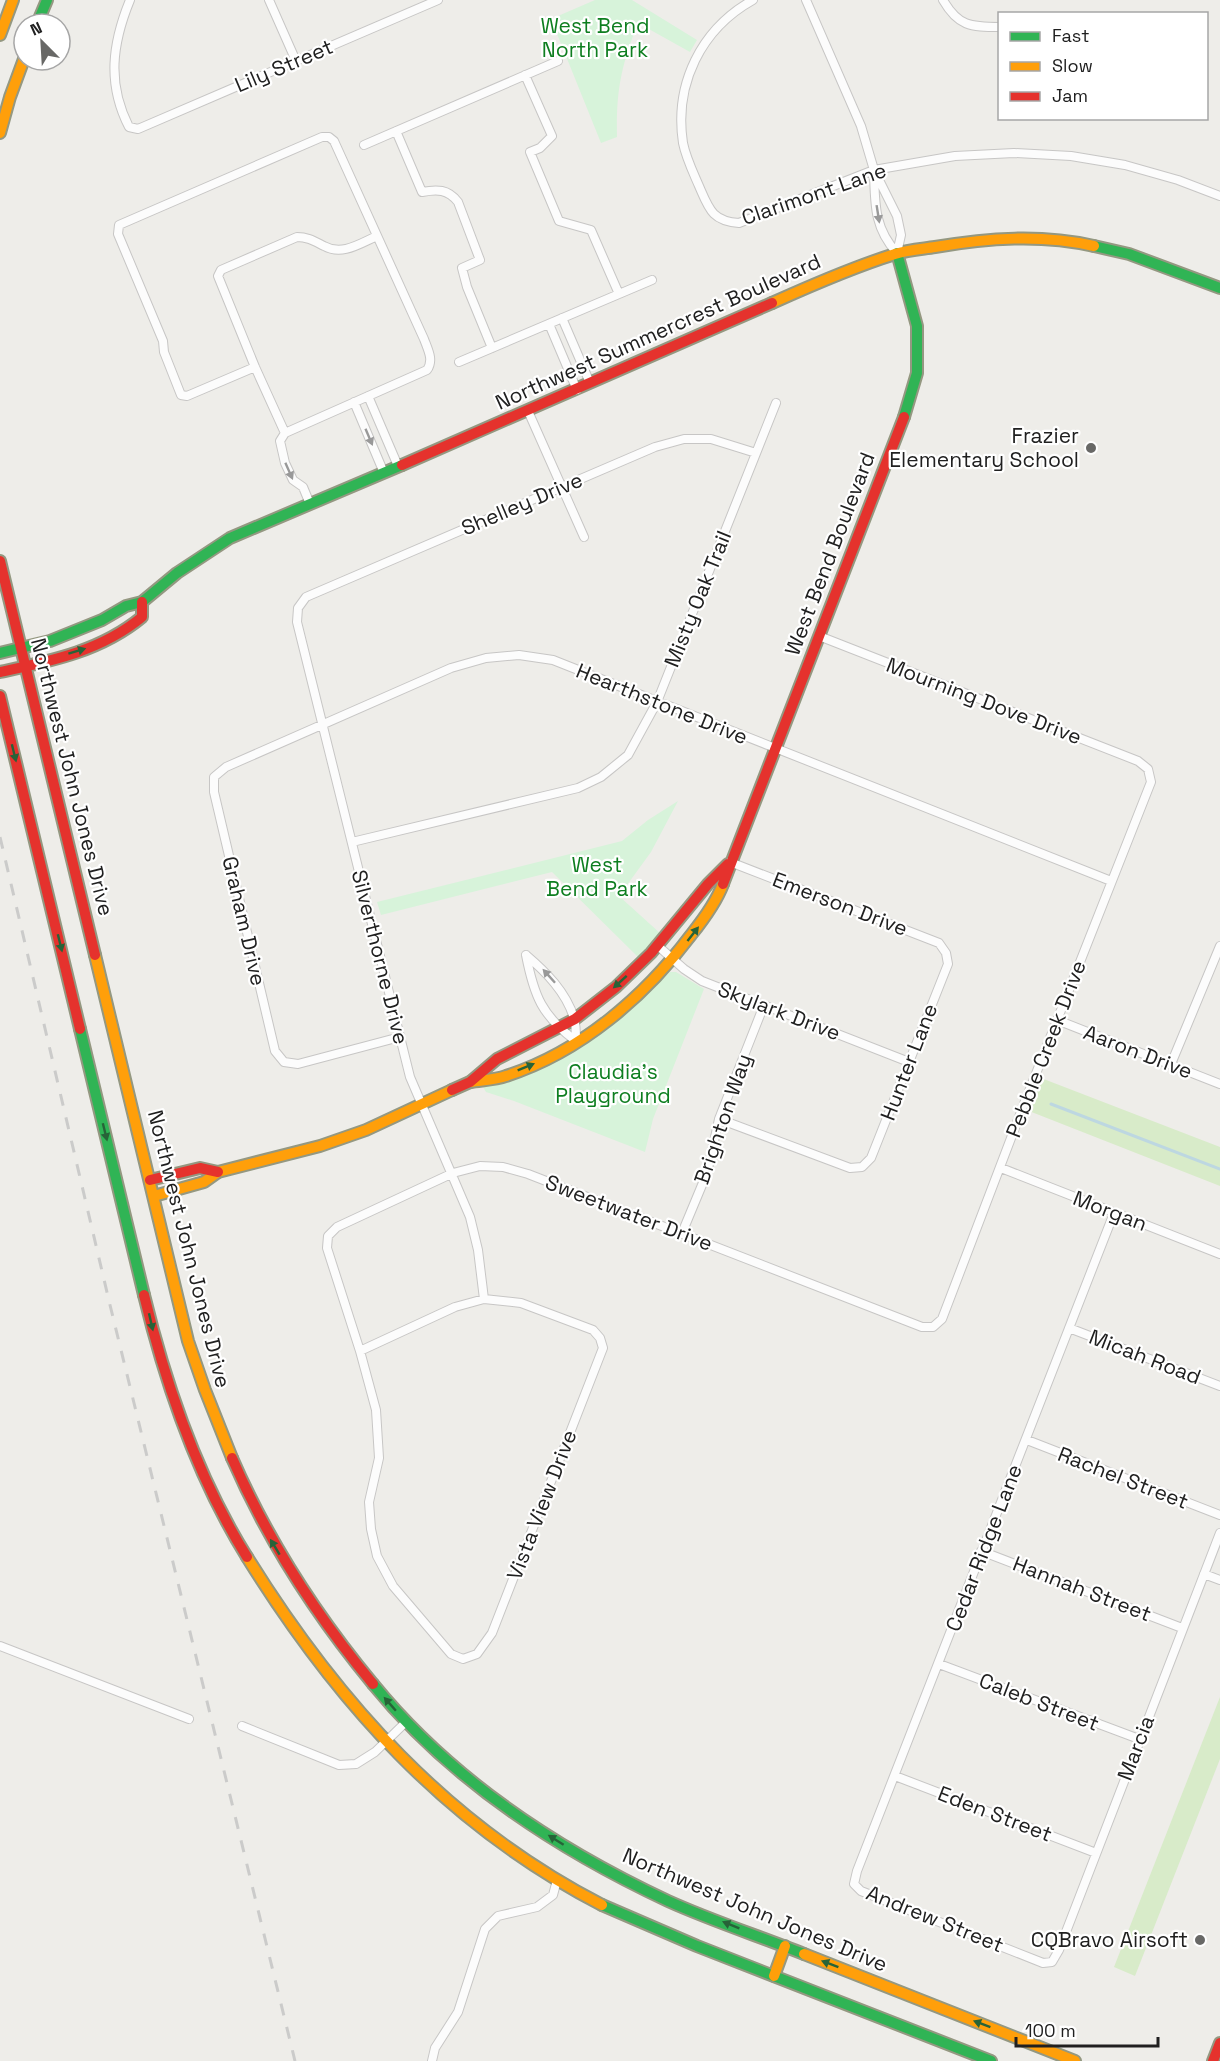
<svg xmlns="http://www.w3.org/2000/svg" width="1220" height="2061" viewBox="0 0 1220 2061" font-family="'Space Grotesk',sans-serif">
	<style>
		.grass { fill: #d8ebc9 }
		.park { fill: #d7f3da }
		.lines { fill: none; stroke-linecap: round; stroke-linejoin: round }
		.stream { stroke: #bdd7e1; stroke-width: 3 }
		.street-casing { stroke: #c7c6c5; stroke-width: 10 }
		.fast-casing { stroke: #949881; stroke-width: 14 }
		.slow-casing { stroke: #949881; stroke-width: 14 }
		.jam-casing { stroke: #949881; stroke-width: 14 }
		.street { stroke: #fcfcfc; stroke-width: 8 }
		.fast { stroke: #30b455; stroke-width: 10 }
		.slow { stroke: #ff9f0a; stroke-width: 10 }
		.jam { stroke: #e5322d; stroke-width: 10 }
		.rail { stroke: #cbcbca; stroke-width: 3; stroke-dasharray: 12 12; stroke-linecap: butt }
		.oneway { fill: #999 }
		.oneway2 { fill: #276338 }
		.poi-dot { fill: #686866; stroke: #fff; stroke-width: 2 }
		.labels { text-anchor: middle; stroke-width: 4.5; stroke-linejoin: round; paint-order: stroke }
		.park-label { font-size: 21px; fill: #0e7e20; stroke: #fff }
		.street-label { font-size: 21px; fill: #202020; stroke: #fff }
		.poi-label { font-size: 21px; fill: #202020; stroke: #fff; text-anchor: end }
	</style>
	<rect width="100%" height="100%" fill="#eeede9"/>
	<path class="grass" d="M1041,1078L1220,1147V1186L1029,1111Z
		M1220,1697V1759L1135,1976L1114,1967Z"/>
	<path class="park" d="M595,0H632L697,40L690,52L638,23C621,66 616,91 617,137L601,143L551,19Z
		M678,801L651,852L619,896L661,934L639,958L552,872L381,915L377,902L622,841L648,820Z
		M670,972H676L704,989L653,1119L645,1152L514,1101L486,1092L483,1087L514,1078L641,998Z"/>
	<g class="lines">
		<path class="stream" d="M1051,1104L1220,1169"/>
		<g class="street-casing">
			<path id="street" d="M130,0C112,44 107,84 129,127L138,129L438,0
				M269,0L296,61
				M753,0C701,29 674,84 683,143C686,158 693,172 699,186C709,209 712,221 739,223L874,170L955,156L1014,153L1071,156L1125,165L1178,180L1220,196
				M806,0L861,126L874,170L897,216L901,235L897,253
				M943,0C958,26 970,27 1000,27
				M525,75L552,136L540,148L530,152L559,221L591,230L619,294
				M396,131L422,192C437,189 448,189 458,202L480,260L462,268L467,287L492,348
				M364,145L558,61
				M874,172C875,204 874,228 897,253
				M562,318L590,383
				M549,324L577,390
				M459,362L652,280
				M255,367L187,396L181,395L164,352L163,341L118,234L119,225L322,137H329L334,141L424,339C428,350 434,360 427,370L285,433L255,367L218,276L221,270L297,237C308,237 314,241 324,246C342,256 359,244 377,236
				M368,396L398,466
				M354,402L384,473
				M528,411L584,537
				M285,433L280,441L285,463L293,480L303,487L310,504
				M352,842L578,788L601,777L628,755L657,702L776,403
				M658,946L684,969L702,981L909,1062
				M526,955C546,972 566,992 574,1018C576,1025 576,1034 576,1041
				M526,955C534,996 542,1016 576,1041
				M1057,1020L1220,1084
				M400,1037L298,1064L284,1062L275,1051L214,792V777L226,767L451,668L486,658L519,655L553,660L1111,881
				M1171,1064L1220,946
				M719,1119L850,1168L862,1167L871,1158L948,964L946,953L939,943L730,862
				M1001,1168L1220,1254
				M1114,1213L857,1871L854,1884L861,1891L1043,1963L1052,1962L1059,1950L1220,1533
				M682,1233L707,1173L719,1119L764,1005
				M484,1299L478,1250L470,1217L410,1077L297,622L298,608L306,597L655,447L684,439H711L756,453
				M1069,1328L1220,1386
				M360,1351L455,1307L484,1299L521,1303L593,1330L600,1338L603,1348L492,1633L477,1654L463,1659L451,1654L393,1586L377,1556L371,1529L369,1502L379,1458L376,1410L360,1351L327,1248L328,1236L337,1227L453,1173L480,1166L503,1167L528,1174L922,1327H933L942,1319L1024,1104L1151,782L1148,769L1138,761L819,636
				M1027,1440L1220,1515
				M981,1551L1182,1628
				M1204,1574L1220,1580
				M0,1646L189,1719
				M939,1664L1139,1739
				M242,1726L339,1765L356,1764L375,1752L406,1722
				M895,1776L1096,1853
				M432,2061L435,2048L458,2012L485,1929L498,1916L537,1907L553,1895L557,1880"/>
		</g>
		<g class="fast-casing">
			<path id="fast" d="M37,24L47,0
				M1094,246L1129,254L1220,288
				M897,253L917,326V373L904,417
				M0,653L50,641L102,620L126,606L142,602L177,573L230,538L402,465
				M80,1029L144,1295
				M373,1684C451,1780 557,1849 668,1901C712,1921 759,1936 804,1954
				M602,1905L697,1946L991,2061"/>
		</g>
		<g class="slow-casing">
			<path id="slow" d="M0,35L13,0
				M0,133L10,97L24,59
				M772,303C812,285 853,267 895,254C908,250 922,249 935,247C988,238 1041,234 1094,246
				M95,955L188,1341L205,1390L232,1458
				M470,1082C482,1080 495,1080 506,1076C581,1052 645,996 691,935C703,920 716,903 723,884
				M154,1196L204,1182L218,1172L320,1146L366,1130L452,1090
				M247,1557C337,1702 447,1825 602,1905
				M804,1954L1075,2061
				M774,1976L785,1946"/>
		</g>
		<g class="jam-casing">
			<path id="jam" d="M402,465L772,303
				M0,561L95,955
				M0,672C51,661 101,651 142,617V602
				M0,696L80,1029
				M723,884L904,417
				M452,1090L470,1082L497,1059L575,1019L616,987L651,953L708,884L728,864
				M150,1180L200,1168L218,1172
				M144,1295C166,1386 197,1477 247,1557
				M232,1458C268,1541 316,1615 373,1684
				M1213,2061L1220,2043"/>
		</g>
		<use href="#street" class="street"/>
		<use href="#fast" class="fast"/>
		<use href="#slow" class="slow"/>
		<use href="#jam" class="jam"/>
		<path class="rail" d="M0,837L110,1305L295,2061"/>
	</g>
	<defs><path id="oneway-solid" d="M-6-.8H1V-3.2L6.5 0L1 3.2V.8H-6Z" transform="scale(1.5)"/></defs>
	<g class="oneway">
		<use href="#oneway-solid" transform="translate(878 214) rotate(81)"/>
		<use href="#oneway-solid" transform="translate(369 437) rotate(67)"/>
		<use href="#oneway-solid" transform="translate(289 471) rotate(66)"/>
		<use href="#oneway-solid" transform="translate(549 976) rotate(-132)"/>
	</g>
	<g class="oneway2">
		<use href="#oneway-solid" transform="translate(77 651) rotate(-17)"/>
		<use href="#oneway-solid" transform="translate(14 753) rotate(76)"/>
		<use href="#oneway-solid" transform="translate(693 934) rotate(-52)"/>
		<use href="#oneway-solid" transform="translate(60 943) rotate(76)"/>
		<use href="#oneway-solid" transform="translate(620 982) rotate(138)"/>
		<use href="#oneway-solid" transform="translate(526 1067) rotate(-22)"/>
		<use href="#oneway-solid" transform="translate(105 1132) rotate(76)"/>
		<use href="#oneway-solid" transform="translate(151 1322) rotate(77)"/>
		<use href="#oneway-solid" transform="translate(275 1547) rotate(-121)"/>
		<use href="#oneway-solid" transform="translate(390 1704) rotate(-131)"/>
		<use href="#oneway-solid" transform="translate(556 1840) rotate(-148)"/>
		<use href="#oneway-solid" transform="translate(731 1925) rotate(-158)"/>
		<use href="#oneway-solid" transform="translate(830 1964) rotate(-159)"/>
		<use href="#oneway-solid" transform="translate(982 2024) rotate(-159)"/>
	</g>
	<g class="poi-dot">
		<circle cx="1091" cy="448" r="6"/>
		<circle cx="1200" cy="1940" r="6"/>
	</g>
	<g class="labels">
		<g class="park-label">
			<text x="595" y="33">West Bend<tspan x="595" dy="24">North Park</tspan></text>
			<text x="597" y="872">West<tspan x="597" dy="24">Bend Park</tspan></text>
			<text x="613" y="1079">Claudia's<tspan x="613" dy="24">Playground</tspan></text>
		</g>
		<g class="street-label">
			<text transform="translate(284 66) rotate(-23)" y="7">Lily Street</text>
			<text transform="translate(814 194) rotate(-19)" y="7">Clarimont Lane</text>
			<text transform="translate(658 332) rotate(-24)" y="7">Northwest Summercrest Boulevard</text>
			<text transform="translate(522 504) rotate(-23)" y="7">Shelley Drive</text>
			<text transform="translate(830 554) rotate(-69)" y="7">West Bend Boulevard</text>
			<text transform="translate(698 599) rotate(-68)" y="7">Misty Oak Trail</text>
			<text transform="translate(984 701) rotate(21)" y="7">Mourning Dove Drive</text>
			<text transform="translate(662 704) rotate(22)" y="7">Hearthstone Drive</text>
			<text transform="translate(72 777) rotate(76)" y="7">Northwest John Jones Drive</text>
			<text transform="translate(840 904) rotate(21)" y="7">Emerson Drive</text>
			<text transform="translate(244 921) rotate(77)" y="7">Graham Drive</text>
			<text transform="translate(380 957) rotate(76)" y="7">Silverthorne Drive</text>
			<text transform="translate(779 1011) rotate(21)" y="7">Skylark Drive</text>
			<text transform="translate(1046 1049) rotate(-69)" y="7">Pebble Creek Drive</text>
			<text transform="translate(1138 1052) rotate(21)" y="7">Aaron Drive</text>
			<text transform="translate(909 1062) rotate(-69)" y="7">Hunter Lane</text>
			<text transform="translate(723 1119) rotate(-71)" y="7">Brighton Way</text>
			<text transform="translate(1110 1211) rotate(21)" y="7">Morgan</text>
			<text transform="translate(629 1213) rotate(21)" y="7">Sweetwater Drive</text>
			<text transform="translate(189 1249) rotate(76)" y="7">Northwest John Jones Drive</text>
			<text transform="translate(1145 1357) rotate(21)" y="7">Micah Road</text>
			<text transform="translate(1123 1478) rotate(21)" y="7">Rachel Street</text>
			<text transform="translate(542 1505) rotate(-69)" y="7">Vista View Drive</text>
			<text transform="translate(984 1548) rotate(-69)" y="7">Cedar Ridge Lane</text>
			<text transform="translate(1082 1589) rotate(21)" y="7">Hannah Street</text>
			<text transform="translate(1039 1702) rotate(21)" y="7">Caleb Street</text>
			<text transform="translate(1136 1748) rotate(-69)" y="7">Marcia</text>
			<text transform="translate(995 1814) rotate(21)" y="7">Eden Street</text>
			<text transform="translate(755 1910) rotate(23)" y="7">Northwest John Jones Drive</text>
			<text transform="translate(935 1919) rotate(22)" y="7">Andrew Street</text>
		</g>
		<g class="poi-label">
			<text x="1079" y="443">Frazier<tspan x="1079" dy="24">Elementary School</tspan></text>
			<text x="1188" y="1947">CQBravo Airsoft</text>
		</g>
	</g>
	<rect x="998" y="12" width="210" height="108" fill="#ffffff" stroke="#a6a6a6" stroke-width="1.5"/>
	<rect x="1010" y="32" width="30" height="9" fill="#30b455" stroke="#a6a6a6" stroke-width="1.5"/>
	<text x="1052" y="42" font-size="18" fill="#202020">Fast</text>
	<rect x="1010" y="62" width="30" height="9" fill="#ff9f0a" stroke="#a6a6a6" stroke-width="1.5"/>
	<text x="1052" y="72" font-size="18" fill="#202020">Slow</text>
	<rect x="1010" y="92" width="30" height="9" fill="#e5322d" stroke="#a6a6a6" stroke-width="1.5"/>
	<text x="1052" y="102" font-size="18" fill="#202020">Jam</text>
	<g transform="translate(42 42) rotate(336)"><circle r="28" fill="#ffffff" stroke="#a6a6a6" stroke-width="1.5"/>
	<path d="M0-4.5L10 22L0 15L-10 22Z" fill="#686866"/>
	<text y="-9" font-size="16" font-weight="bold" text-anchor="middle" fill="#202020">N</text>
	</g>
	<path d="M1016 2037v9h142v-9" fill="none" stroke="#202020" stroke-width="3"/>
	<text x="1025" y="2037" font-size="18" fill="#202020" stroke="#ffffff" stroke-width="4.5" paint-order="stroke">100 m</text>
</svg>
